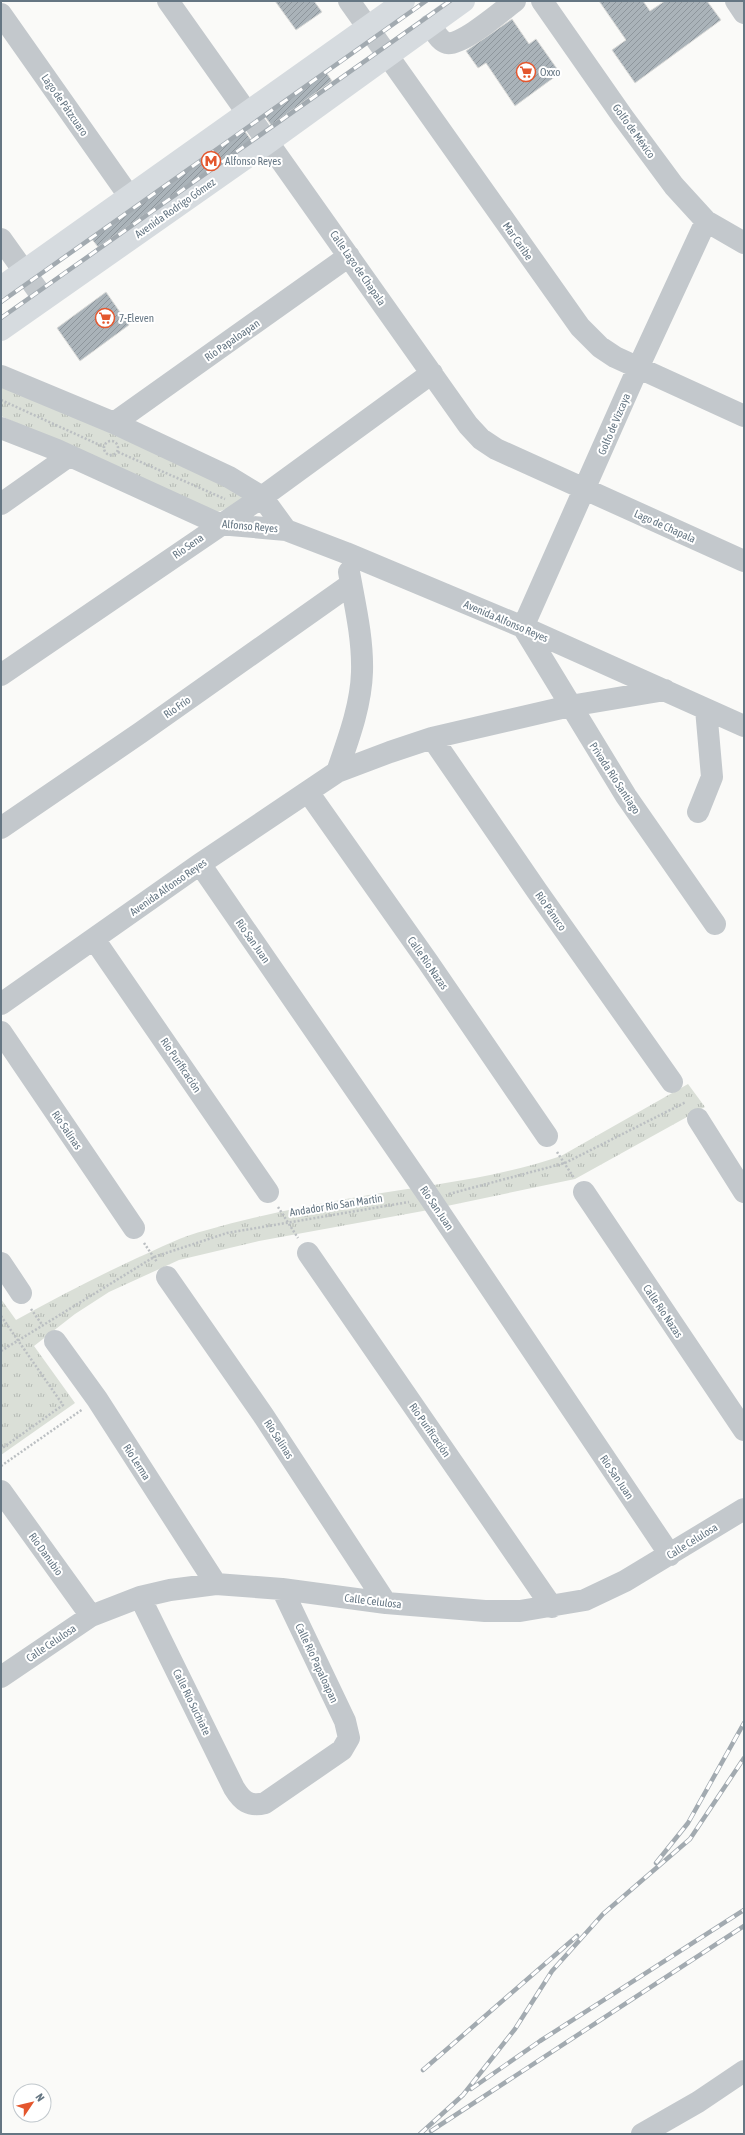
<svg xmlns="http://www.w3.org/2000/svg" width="745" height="2135" viewBox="0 0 745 2135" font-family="'Asap Condensed',sans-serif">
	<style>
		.park { fill: url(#park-tufts) }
		.building { fill: url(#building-hatch); stroke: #dcdcda }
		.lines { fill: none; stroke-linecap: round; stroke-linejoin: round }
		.path { stroke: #bbbfc2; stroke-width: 2.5; stroke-dasharray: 2 2; stroke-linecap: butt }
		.minor { stroke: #c3c8cc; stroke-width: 22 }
		.major { stroke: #d6dbdf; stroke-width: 22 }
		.rail-casing { stroke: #a2aab0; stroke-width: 4.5 }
		.rail { stroke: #fff; stroke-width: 3; stroke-dasharray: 9; stroke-linecap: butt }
		.labels { text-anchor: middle; stroke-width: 4; stroke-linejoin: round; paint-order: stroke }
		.poi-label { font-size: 11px; fill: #657683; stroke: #fff; text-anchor: start }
		.street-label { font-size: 11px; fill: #657683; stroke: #fff }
	</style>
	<defs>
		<pattern id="park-tufts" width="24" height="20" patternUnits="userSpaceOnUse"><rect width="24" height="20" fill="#dadfd7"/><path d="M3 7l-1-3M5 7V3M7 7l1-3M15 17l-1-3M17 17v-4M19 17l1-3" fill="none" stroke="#b4b9b4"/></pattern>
		<pattern id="building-hatch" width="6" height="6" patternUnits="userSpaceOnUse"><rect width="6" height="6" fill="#aab3b9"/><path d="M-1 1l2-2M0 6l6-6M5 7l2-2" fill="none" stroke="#8e969c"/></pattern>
	</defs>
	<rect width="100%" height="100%" fill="#fafaf8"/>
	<path class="park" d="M1,378L247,493L237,505L215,513L1,416Z
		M688,1084L705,1107L575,1179L423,1211L259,1241L179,1260L109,1292L75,1314L34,1346L75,1403L1,1455V1299L16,1320C56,1298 96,1277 137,1258C160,1248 182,1236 207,1230C260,1215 315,1204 369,1195C433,1185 500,1177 561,1156Z"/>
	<path class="building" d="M275,1H314L322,12L296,30Z
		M599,1H643L650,11L665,1H707L721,20L635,83L612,50L626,40Z
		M512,19L529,44L536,39L560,73L515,106L486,63L478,68L466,51Z
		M326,72L332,81L271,125L264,115Z
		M244,130L251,140L98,247L91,238Z
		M106,292L129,325L80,361L57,328Z"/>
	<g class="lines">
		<path class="path" d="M1,400L104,447
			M104 448a7 7 0 1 1 14 0a7 7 0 1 1-14 0Z
			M118,452L225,499
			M557,1152L574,1178
			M449,1194L565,1163L686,1102
			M278,1207L298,1238
			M144,1243L157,1262
			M31,1309L43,1326
			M1,1316L63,1405L1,1449
			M1,1351L154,1257L227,1233L409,1202
			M1,1466L83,1409"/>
		<path class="minor" d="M168,1L468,425L481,439L496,449L744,561
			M349,1L580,327L600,347L615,357L744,416
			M542,1L623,117L674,186L706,221L744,243
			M736,1L744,13
			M1,14L129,196
			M430,25C435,31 439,41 447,43C460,47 503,10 515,1
			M706,221L638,368L523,627L626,796L715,924
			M1,239L44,299
			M1,376L114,423L229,477L262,497L286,530
			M114,423L349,256
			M1,428L57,450L219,524L286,530L346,553L523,627L744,726
			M1,504L69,456
			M1,675L262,497L432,373
			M432,738L537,891L672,1082
			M337,772C348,740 361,706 362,672C363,639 355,605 349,572
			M308,792L428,962L547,1136
			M698,812L712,777L706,709
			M1,828L140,733L351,584
			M200,864L430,1198L670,1555
			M94,939L268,1192
			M1,1004L200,864L337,772L390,752L432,738L570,706L665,690
			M1,1032L134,1228
			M698,1119L744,1192
			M584,1192L744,1430
			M308,1253L552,1607
			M1,1263L21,1293
			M167,1277L263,1415L386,1603
			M55,1341L97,1399L216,1584
			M1,1491L91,1616
			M140,1597L234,1788C242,1801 249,1807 265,1803L342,1750L349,1738L345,1721L282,1589
			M1,1677L91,1616L140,1597L170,1590L216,1584L282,1589L386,1603L485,1611H520L585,1600L625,1581L744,1509
			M642,2134L698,2102L744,2071"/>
		<path class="major" d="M1,287L404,1
			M1,330L269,142L464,1"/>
		<g class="rail-casing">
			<path id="rail" d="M1,302L426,1
				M1,318L450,1
				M656,1863L688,1823L744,1723
				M423,2070L577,1936
				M471,2089L540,2041L744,1910
				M431,2131L744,1926
				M420,2134L463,2095L515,2029L552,1971L603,1914L690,1839L744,1758"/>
		</g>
		<use href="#rail" class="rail"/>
	</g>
	<defs>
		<g id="supermarket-ring" transform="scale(1)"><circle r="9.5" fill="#fff" stroke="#e4572e" stroke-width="1.5"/><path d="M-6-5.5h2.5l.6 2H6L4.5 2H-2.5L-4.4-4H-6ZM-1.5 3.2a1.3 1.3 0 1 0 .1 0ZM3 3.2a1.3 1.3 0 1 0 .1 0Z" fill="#e4572e"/></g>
		<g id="metro-ring" transform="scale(1)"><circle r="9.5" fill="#fff" stroke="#e4572e" stroke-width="1.5"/><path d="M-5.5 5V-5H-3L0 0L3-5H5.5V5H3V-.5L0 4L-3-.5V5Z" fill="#e4572e"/></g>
	</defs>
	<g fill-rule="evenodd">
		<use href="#supermarket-ring" x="526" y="72"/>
		<use href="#metro-ring" x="211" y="161"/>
		<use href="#supermarket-ring" x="105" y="318"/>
	</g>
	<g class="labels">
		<g class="poi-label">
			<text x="540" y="76">Oxxo</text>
			<text x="225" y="165">Alfonso Reyes</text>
			<text x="119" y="322">7-Eleven</text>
		</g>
		<g class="street-label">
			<text transform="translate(65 105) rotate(55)" y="4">Lago de Pátzcuaro</text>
			<text transform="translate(634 131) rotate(54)" y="4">Golfo de México</text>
			<text transform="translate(175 208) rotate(-35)" y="4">Avenida Rodrigo Gómez</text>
			<text transform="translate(518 241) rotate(55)" y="4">Mar Caribe</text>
			<text transform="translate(358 268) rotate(55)" y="4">Calle Lago de Chapala</text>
			<text transform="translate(232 340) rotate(-35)" y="4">Río Papaloapan</text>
			<text transform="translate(614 424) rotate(-67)" y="4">Golfo de Vizcaya</text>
			<text transform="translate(250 526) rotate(5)" y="4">Alfonso Reyes</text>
			<text transform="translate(665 526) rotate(24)" y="4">Lago de Chapala</text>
			<text transform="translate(188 546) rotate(-35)" y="4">Río Sena</text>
			<text transform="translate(506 621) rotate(23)" y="4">Avenida Alfonso Reyes</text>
			<text transform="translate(177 707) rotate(-35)" y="4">Río Frío</text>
			<text transform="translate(615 778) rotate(57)" y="4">Privada Río Santiago</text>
			<text transform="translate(168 887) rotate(-35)" y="4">Avenida Alfonso Reyes</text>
			<text transform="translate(551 911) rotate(55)" y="4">Río Pánuco</text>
			<text transform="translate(253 941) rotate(55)" y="4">Río San Juan</text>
			<text transform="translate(428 963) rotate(55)" y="4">Calle Río Nazas</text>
			<text transform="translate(181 1065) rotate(56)" y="4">Río Purificación</text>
			<text transform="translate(67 1130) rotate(56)" y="4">Río Salinas</text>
			<text transform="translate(336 1205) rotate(-9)" y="4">Andador Río San Martín</text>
			<text transform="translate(437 1208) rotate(56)" y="4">Río San Juan</text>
			<text transform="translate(663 1311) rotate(56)" y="4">Calle Río Nazas</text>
			<text transform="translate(430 1430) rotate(55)" y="4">Río Purificación</text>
			<text transform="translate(279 1439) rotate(57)" y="4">Río Salinas</text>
			<text transform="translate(137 1462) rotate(57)" y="4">Río Lerma</text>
			<text transform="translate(617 1477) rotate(56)" y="4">Río San Juan</text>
			<text transform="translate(692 1541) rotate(-32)" y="4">Calle Celulosa</text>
			<text transform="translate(46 1554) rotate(54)" y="4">Río Danubio</text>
			<text transform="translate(373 1601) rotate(7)" y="4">Calle Celulosa</text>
			<text transform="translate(51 1643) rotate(-34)" y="4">Calle Celulosa</text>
			<text transform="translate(317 1663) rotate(65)" y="4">Calle Río Papaloapan</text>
			<text transform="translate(192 1702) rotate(64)" y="4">Calle Río Suchiate</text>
		</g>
	</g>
	<rect width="745" height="2135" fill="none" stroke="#657683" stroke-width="4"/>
	<g transform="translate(32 2103) rotate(55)"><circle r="19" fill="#ffffff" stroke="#c1c8cd"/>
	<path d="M0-3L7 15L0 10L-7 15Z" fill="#e4572e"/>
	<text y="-6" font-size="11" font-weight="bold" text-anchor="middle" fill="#657683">N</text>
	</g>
</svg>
